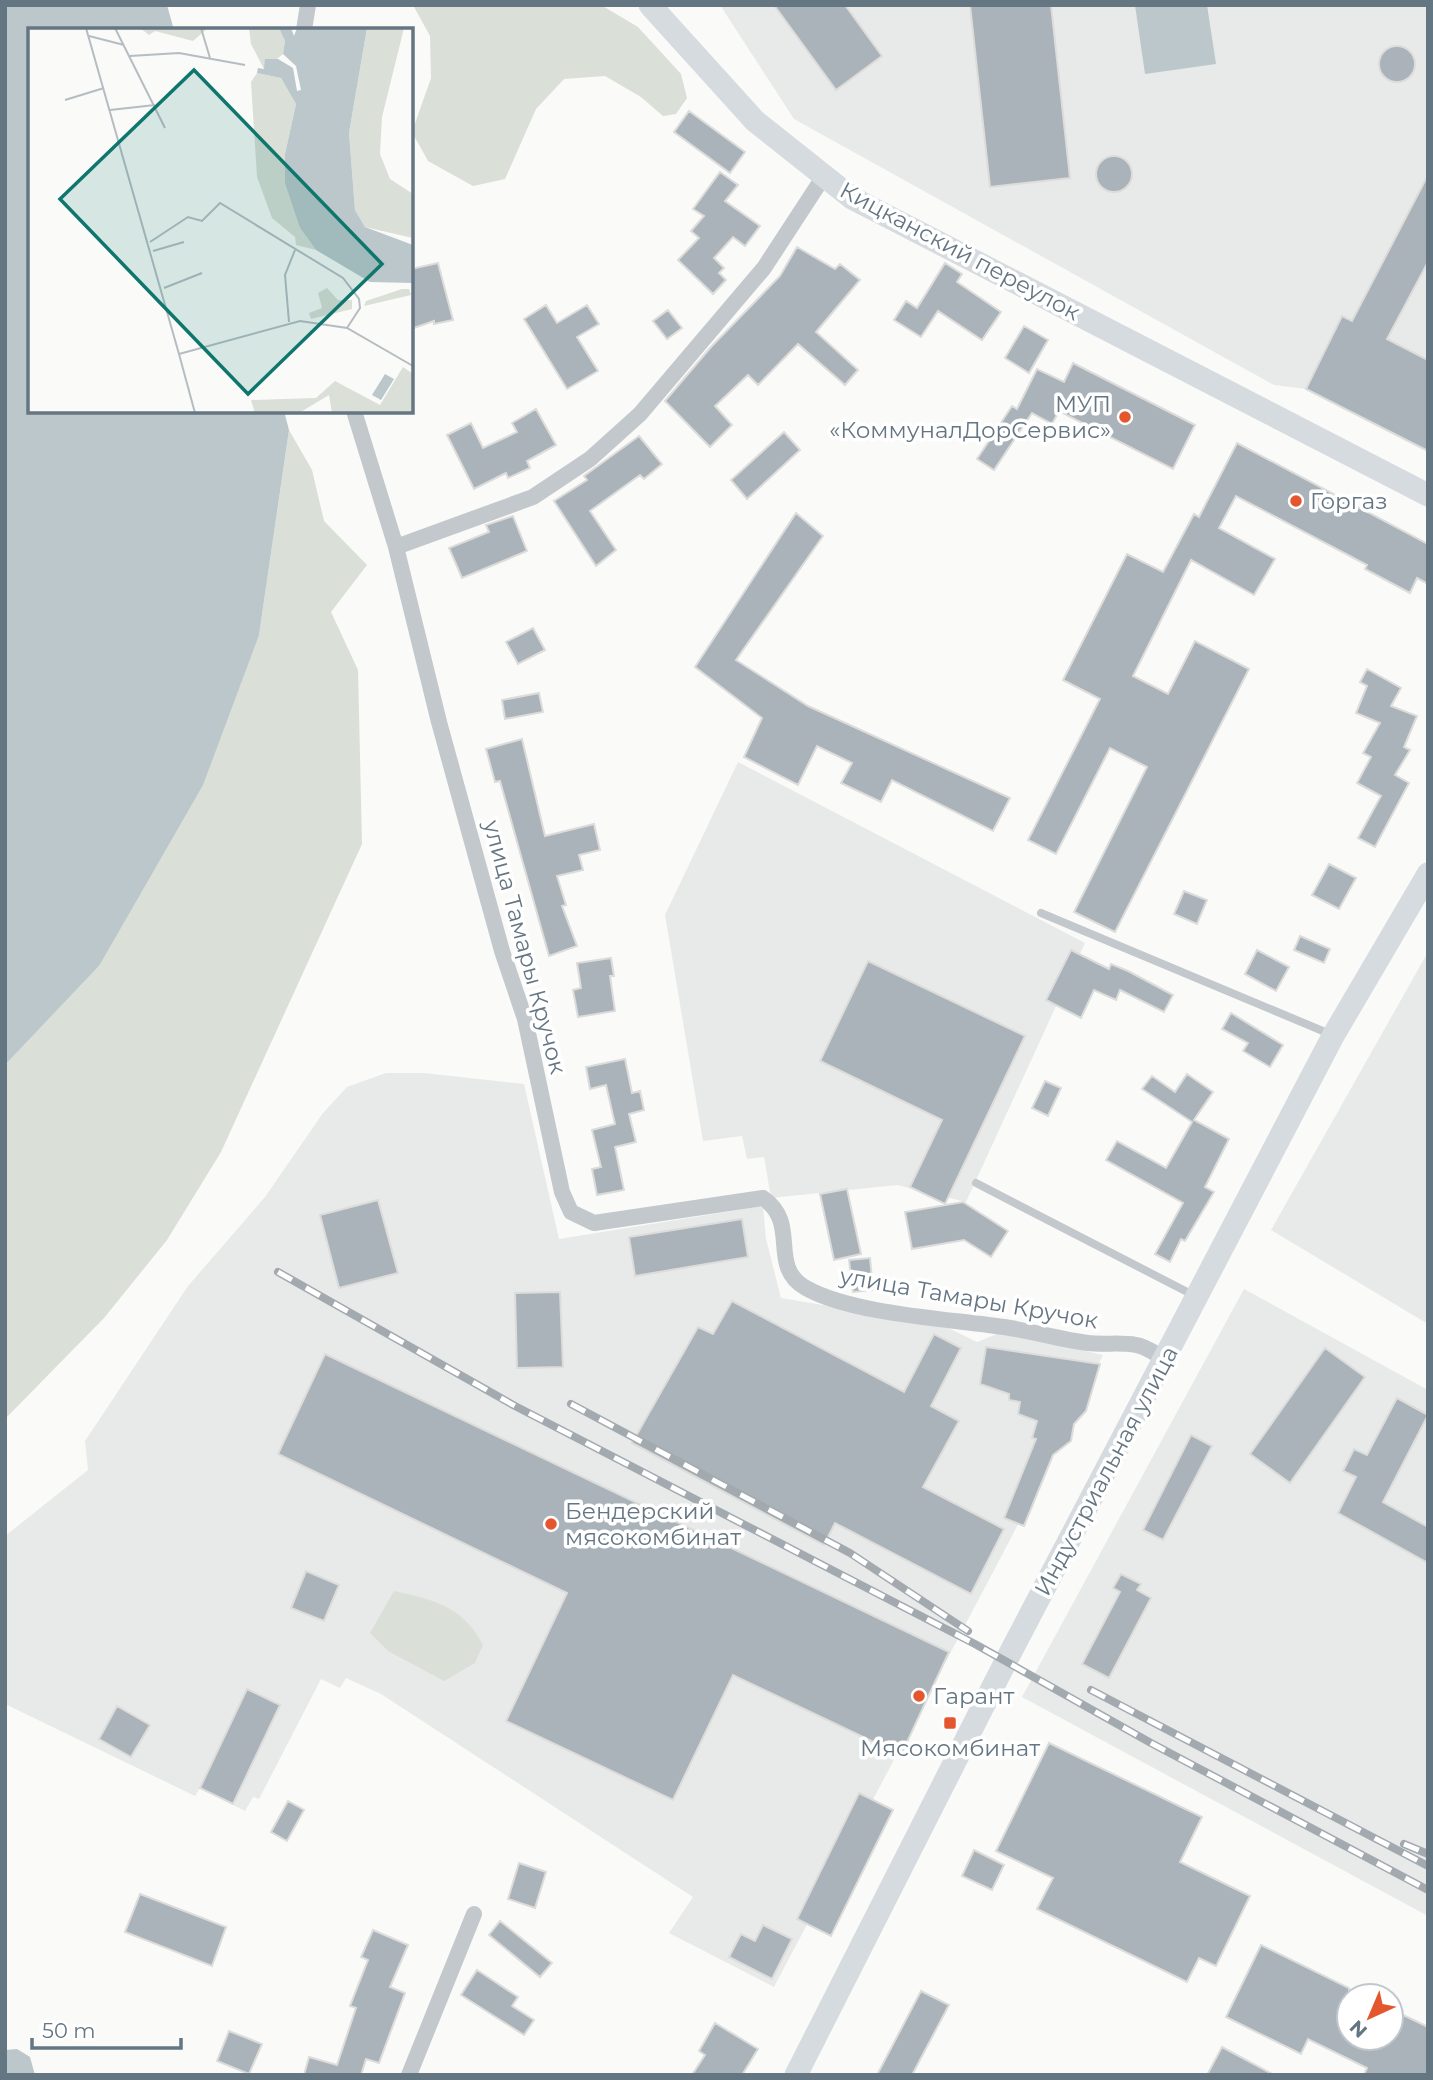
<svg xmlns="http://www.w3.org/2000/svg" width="1433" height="2080" viewBox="0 0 1433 2080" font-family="Montserrat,sans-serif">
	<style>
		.built { fill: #e8e9e9 }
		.green { fill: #dadfd7 }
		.water { fill: #bbc7cb }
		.building { fill: #aab3b9; stroke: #dcdcda; stroke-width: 2 }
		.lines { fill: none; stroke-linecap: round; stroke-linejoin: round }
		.service { stroke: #c3c8cc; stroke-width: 8 }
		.minor { stroke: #c3c8cc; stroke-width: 16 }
		.secondary { stroke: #d6dbdf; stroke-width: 23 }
		.rail-casing { stroke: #a2aab0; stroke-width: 8 }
		.rail { stroke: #fff; stroke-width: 5; stroke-dasharray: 16; stroke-linecap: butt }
		.poi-dot { fill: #e4572e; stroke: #fff; stroke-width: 2.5 }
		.labels { text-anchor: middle; stroke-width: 7; stroke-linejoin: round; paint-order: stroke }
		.street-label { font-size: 23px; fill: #657683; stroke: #fff }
		.poi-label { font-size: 23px; fill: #657683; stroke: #fff; text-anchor: start }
		.inset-road { fill: none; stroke: #b5bdc2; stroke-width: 2 }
		.view { fill: #0f766e; fill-opacity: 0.15; stroke: #0f766e; stroke-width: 3.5 }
		.inset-edge { fill: none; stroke: #657683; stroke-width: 3.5 }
	</style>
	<rect width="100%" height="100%" fill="#fafaf8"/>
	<path class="built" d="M720,5H1428V451L1306,389L1274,385L794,119Z
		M738,762L1085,943L966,1202L897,1185L771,1198L764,1157L747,1159L742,1136L703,1141L665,915Z
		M1428,952V1324L1271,1230Z
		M386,1073H424L524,1084L559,1239L763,1206L766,1239L781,1298L942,1325L977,1342L1002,1332L1103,1355L1011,1538L774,1987L669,1933L693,1897L381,1694L346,1678L340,1688L321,1679L259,1799L253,1797L245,1811L200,1788L195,1796L5,1704V1536L88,1470L85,1441L188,1286L265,1197L323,1113L347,1087Z
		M1244,1289L1428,1390V1916L1022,1697Z"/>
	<path class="green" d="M413,5H601L638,27L681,74L687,98L676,114L663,116L641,97L605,76L564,79L536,109L505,179L473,186L428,161L412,132L431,78L430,36Z
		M289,430L312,470L324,521L367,565L331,612L358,670L362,844L221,1152L167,1240L104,1318L5,1419V1065L99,966L259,635Z
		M394,1591C434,1600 463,1606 483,1645L475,1663L444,1681L388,1651L370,1633Z"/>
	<path class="water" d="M5,5H167L174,30H30V411H284L289,430L259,635L203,785L99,966L5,1065Z
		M1135,5H1207L1216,64L1145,74Z
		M17,2049L30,2057L35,2075H5V2050Z"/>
	<path class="building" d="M774,5H845L882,56L836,90Z
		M970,5H1051L1070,178L990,187Z
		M1379 64a18 18 0 1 1 36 0a18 18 0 1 1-36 0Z
		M689,111L745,152L730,173L674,132Z
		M1096 174a18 18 0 1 1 36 0a18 18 0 1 1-36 0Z
		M720,172L738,185L725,201L760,226L745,246L733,237L714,258L724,268L719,273L726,280L713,294L678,260L699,238L691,231L704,216L693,209Z
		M1428,175V262L1387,339L1428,360V451L1306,389L1342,316L1352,321Z
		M797,247L835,269L840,264L860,280L816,332L858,370L845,385L798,344L758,385L748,375L715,406L732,425L710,447L665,401L711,347L780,276Z
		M438,263L453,320L434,324V321L411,329V269Z
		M945,263L962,274L957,282L1001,312L982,340L938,311L921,337L894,320L906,301L917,308Z
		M546,305L557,323L587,305L599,324L577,337L598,371L567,389L524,319Z
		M668,310L682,328L667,339L653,321Z
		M1024,326L1048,340L1029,373L1005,358Z
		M1073,363L1195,425L1173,469L1059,411L1052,424L1032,413L994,470L977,459L1012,406L1017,409L1037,369L1064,382Z
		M536,409L556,445L527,461L530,468L508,478L506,473L474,489L447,435L471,423L483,448L517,432L512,423Z
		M784,432L800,450L747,499L731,480Z
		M639,436L662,464L644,479L640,475L590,511L616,550L596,566L554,501L587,480L584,476Z
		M1237,443L1428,544V584L1417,578L1410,593L1365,569L1367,565L1236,496L1219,528L1275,559L1254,595L1191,560L1133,676L1168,694L1195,641L1249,669L1115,932L1074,912L1147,767L1110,748L1056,854L1028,840L1100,699L1063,680L1127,554L1163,572L1194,514L1199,517Z
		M796,513L823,536L736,660L808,706L1010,798L993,831L892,780L881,802L841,783L852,763L817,746L798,785L744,757L762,718L695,667Z
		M513,516L527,551L462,578L449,548L489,532L486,525Z
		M533,628L545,650L518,664L506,642Z
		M1367,669L1401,688L1391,706L1417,716L1404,747L1410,750L1395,775L1409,783L1375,847L1358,838L1381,796L1357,783L1371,757L1363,753L1380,723L1356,713L1367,686L1360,682Z
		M539,693L543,712L505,719L502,700Z
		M522,739L545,836L594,824L600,850L579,855L583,870L557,876L566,905L562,906L577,946L549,956L500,781L495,782L486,749Z
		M1329,864L1356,878L1339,909L1312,895Z
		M1184,891L1207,900L1197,924L1174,914Z
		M1300,936L1330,949L1324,963L1294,950Z
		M1071,950L1109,969L1111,964L1128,971L1173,995L1164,1012L1120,990L1116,1000L1094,990L1081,1018L1046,1000Z
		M1257,950L1289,967L1276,991L1245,974Z
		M611,958L614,976H610L615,1011L578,1017L573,990L581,988L577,963Z
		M868,961L1025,1036L945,1204L910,1187L942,1120L820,1061Z
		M1231,1013L1283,1045L1270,1067L1243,1051L1248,1043L1222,1029Z
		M625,1059L632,1093L640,1091L644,1110L629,1114L636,1142L615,1147L624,1190L597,1195L592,1169L601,1167L592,1130L615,1124L606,1085L590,1089L586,1067Z
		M1187,1074L1213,1092L1194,1120L1229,1139L1205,1187L1214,1192L1185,1241L1181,1239L1170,1262L1155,1254L1183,1203L1106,1160L1117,1141L1166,1168L1192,1122L1142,1089L1152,1076L1175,1092Z
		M1045,1081L1061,1088L1048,1116L1032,1108Z
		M847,1189L861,1254L834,1260L820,1194Z
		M378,1200L398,1273L339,1288L320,1215Z
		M963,1202L1008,1231L991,1257L964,1240L912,1249L905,1212Z
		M742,1219L748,1257L635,1276L629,1237Z
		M870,1258L873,1290L853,1292L849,1260Z
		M560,1292L563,1367L517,1368L515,1293Z
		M732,1301L904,1392L934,1334L961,1348L931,1406L959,1421L923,1487L1004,1529L971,1594L835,1523L824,1545L632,1443L698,1327L713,1334Z
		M986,1347L1100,1364L1086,1411L1074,1424L1071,1441L1053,1455L1024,1526L1004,1518L1036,1439L1032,1438L1037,1421L1018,1414L1020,1402L1009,1400V1394L980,1384Z
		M1325,1348L1365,1377L1290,1483L1250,1454Z
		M325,1354L949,1652L901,1755L733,1675L673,1800L506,1721L567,1593L278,1454Z
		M1397,1398L1428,1415L1383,1502L1428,1527V1563L1338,1513L1356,1477L1343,1471L1354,1449L1367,1455Z
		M1191,1435L1212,1446L1163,1540L1143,1530Z
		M306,1571L339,1585L324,1621L291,1608Z
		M1121,1574L1141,1584L1137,1590L1151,1598L1109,1678L1082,1664L1120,1592L1113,1588Z
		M247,1689L280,1705L233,1804L200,1788Z
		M117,1706L150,1725L131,1757L99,1739Z
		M1049,1743L1202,1817L1180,1862L1250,1896L1216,1966L1199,1958L1187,1982L1037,1909L1053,1878L996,1851Z
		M859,1793L893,1810L831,1936L797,1919Z
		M288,1801L304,1810L287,1841L271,1832Z
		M974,1850L1004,1865L992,1890L962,1876Z
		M519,1863L546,1872L535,1908L508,1899Z
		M140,1894L226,1927L212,1966L125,1932Z
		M500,1921L552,1963L540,1977L489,1935Z
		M763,1925L792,1939L772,1979L729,1957L741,1934L755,1941Z
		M373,1930L408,1945L390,1987L405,1993L379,2063L366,2059L361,2075H304L309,2057L337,2065L356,2008L350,2006L368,1960L361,1957Z
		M1261,1945L1349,1988V2038H1391V2009L1428,2027V2075H1364L1367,2068L1308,2039L1301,2054L1226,2017Z
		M477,1970L518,1997L512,2006L534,2020L524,2035L461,1995Z
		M921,1991L949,2005L912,2075H877Z
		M715,2023L758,2049L742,2075H692L705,2055L699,2051Z
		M229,2031L262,2044L249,2074L217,2061Z
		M1222,2047L1274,2075H1207Z"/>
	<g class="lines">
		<path class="service" d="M1041,913L1330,1034
			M976,1183L1195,1296"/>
		<path class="minor" d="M304,30L308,5
			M354,411L396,547L439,722L502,951L525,1019L562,1192L571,1212L594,1223L763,1198C801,1224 767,1266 806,1288C854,1315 954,1319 1010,1328C1036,1332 1062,1340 1088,1343C1104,1345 1121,1342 1136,1345C1145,1346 1156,1354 1165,1359
			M396,547L533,497L590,459L640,414L764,268L824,176
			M409,2075L474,1914"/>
		<path class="secondary" d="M650,5L755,121L852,198L1428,495
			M796,2075L1006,1661L1333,1036L1428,874"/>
		<g class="rail-casing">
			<path id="rail" d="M278,1272L515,1406L975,1644L1151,1743L1428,1890
				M571,1404L850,1553L968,1631
				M1091,1690L1428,1866
				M1404,1844L1428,1854"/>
		</g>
		<use href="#rail" class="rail"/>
	</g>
	<g class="poi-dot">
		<circle cx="1125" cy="417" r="7"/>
		<circle cx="1296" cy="501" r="7"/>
		<circle cx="551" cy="1524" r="7"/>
		<circle cx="919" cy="1696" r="7"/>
		<rect x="943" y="1716" width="14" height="14" rx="3.5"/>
	</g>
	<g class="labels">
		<g class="street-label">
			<text transform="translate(960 251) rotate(28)" y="8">Кицканский переулок</text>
			<text transform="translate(525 947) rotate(75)" y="8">улица Тамары Кручок</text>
			<text transform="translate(969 1298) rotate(10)" y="8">улица Тамары Кручок</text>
			<text transform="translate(1106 1471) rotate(-62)" y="8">Индустриальная улица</text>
		</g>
		<g class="poi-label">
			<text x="1111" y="412" text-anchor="end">МУП<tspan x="1111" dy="26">«КоммуналДорСервис»</tspan></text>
			<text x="1310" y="509">Горгаз</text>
			<text x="565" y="1519">Бендерский<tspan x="565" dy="26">мясокомбинат</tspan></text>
			<text x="933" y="1704">Гарант</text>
			<text x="950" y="1756" text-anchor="middle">Мясокомбинат</text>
		</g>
	</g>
	<g transform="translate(28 28)">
		<rect width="385" height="385" fill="#fafaf8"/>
		<path d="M112,0H180L165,13L127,3L121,7ZM221,0H251L257,13L255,26L236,41L223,16ZM339,0H376L354,89L352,126L362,151L385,166V210L337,199L327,182L321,105ZM229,45L253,50L268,76L257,126L272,200L288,222L268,217L267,209L244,190L229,149L223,54ZM299,260L310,272H324V281L283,291L281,285L294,280L290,265ZM374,261H381L383,267L336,278L338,273ZM375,339L385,346V385H304L301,367L271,385H227L223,372L288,370L307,353L352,377Z" fill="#dadfd7"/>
		<path d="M251,0H263L266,8L269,0H339L321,105L327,182L337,199L385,217V255L342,254L288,222L272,200L257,155V126L268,76L253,50L229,45L230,40L236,41L237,31H250L265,40L269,63L273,62L268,38L255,26L257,13ZM357,346L366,351L353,372L344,367Z" fill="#bbc7cb"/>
		<path class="inset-road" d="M58,0L151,326L272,293L319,300L385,338M87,0L137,100M173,0L182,30M61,8L96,17M102,28L151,25L217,37M37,72L76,60M82,82L127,77M122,214L160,189L174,193L192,175L315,250L331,271L332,280L319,300M125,223L156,214M136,260L174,245M261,294L257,247L267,222M151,326L167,385"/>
		<path class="view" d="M166,42L354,236L220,366L32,171Z"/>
		<rect width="385" height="385" class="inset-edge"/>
	</g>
	<rect width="1433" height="2080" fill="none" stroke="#657683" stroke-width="14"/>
	<g transform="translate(1370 2017) rotate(224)"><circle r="33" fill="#ffffff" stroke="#c1c8cd" stroke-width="2"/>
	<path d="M0-5L12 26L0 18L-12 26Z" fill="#e4572e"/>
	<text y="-10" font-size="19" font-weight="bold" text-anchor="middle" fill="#657683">N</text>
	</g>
	<path d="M32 2038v10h149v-10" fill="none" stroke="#657683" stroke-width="3.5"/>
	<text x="42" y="2038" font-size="21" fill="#657683" stroke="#ffffff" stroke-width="5" paint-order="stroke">50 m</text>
</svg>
